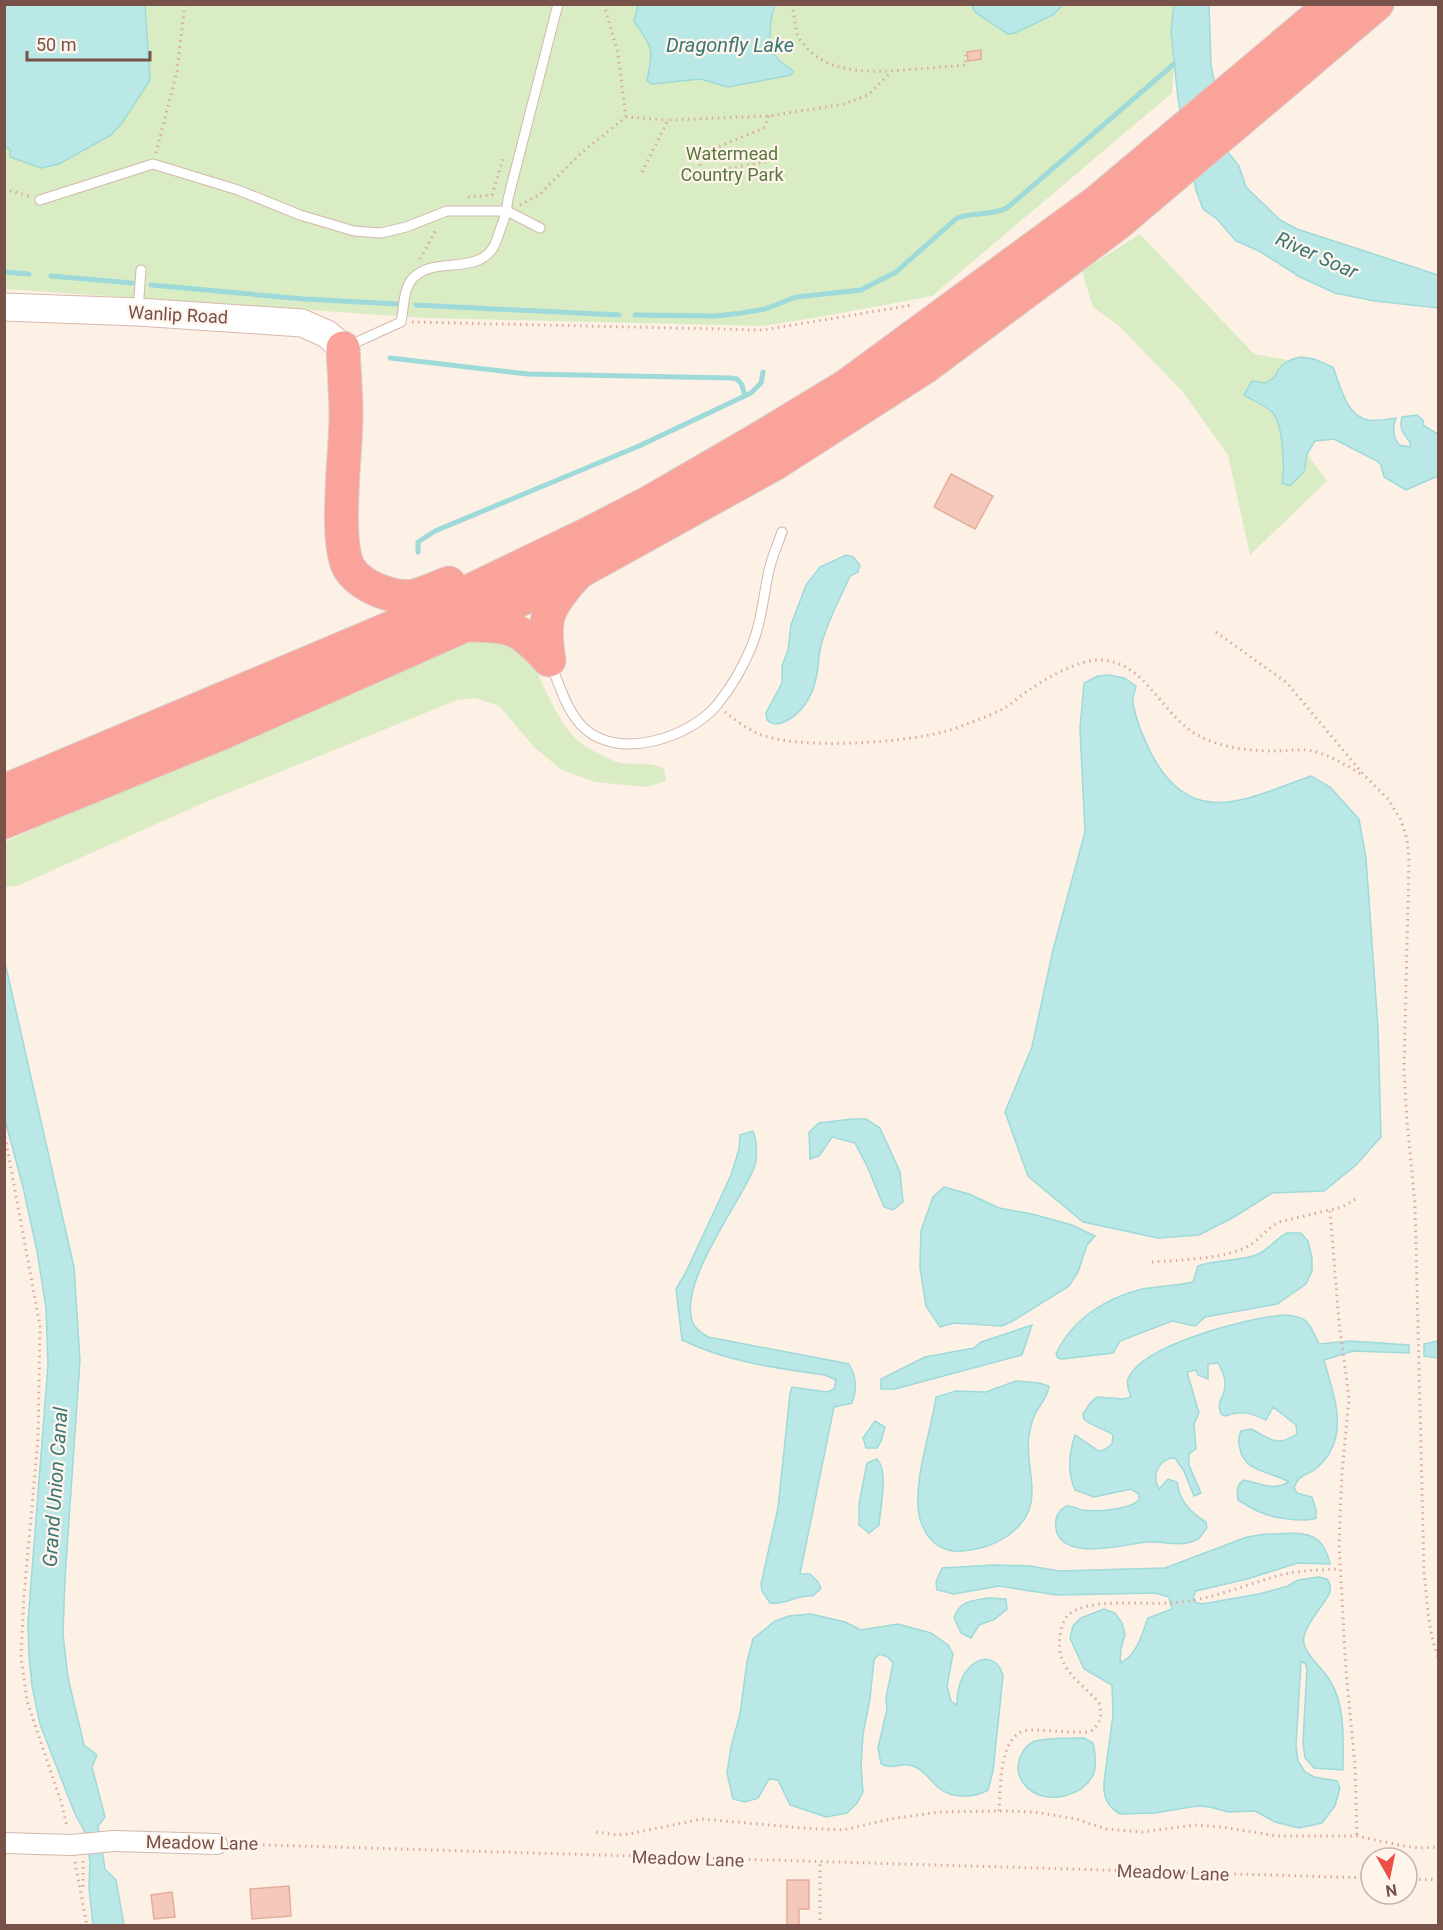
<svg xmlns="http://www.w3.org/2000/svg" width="1443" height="1930" viewBox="0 0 1443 1930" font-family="Roboto,sans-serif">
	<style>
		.green { fill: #daecc3 }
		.water { fill: #b9e8e7; stroke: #9edad9; stroke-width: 1.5 }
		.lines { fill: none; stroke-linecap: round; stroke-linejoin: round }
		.stream { stroke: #9edad9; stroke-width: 5 }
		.building { fill: #f4c9bc; stroke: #e7ab9b; stroke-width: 1.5 }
		.lane-casing { stroke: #d2b8ad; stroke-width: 11 }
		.street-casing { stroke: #d2b8ad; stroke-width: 22 }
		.secondary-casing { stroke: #d8b8ad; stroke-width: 29 }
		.highway-casing { stroke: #d9cfcc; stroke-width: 35 }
		.path { stroke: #d9ab9f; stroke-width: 3; stroke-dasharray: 1.5 4.5; stroke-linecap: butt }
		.lane { stroke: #fff; stroke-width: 9 }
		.street { stroke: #fff; stroke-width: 20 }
		.secondary { stroke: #fff; stroke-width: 27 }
		.highway { stroke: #faa39a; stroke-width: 33 }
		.street-bridge-casing { stroke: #d2b8ad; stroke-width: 22; stroke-linecap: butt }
		.street-bridge { stroke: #fff; stroke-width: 20 }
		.labels { text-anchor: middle; stroke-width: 4.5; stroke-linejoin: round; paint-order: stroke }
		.park-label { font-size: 18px; fill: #58783d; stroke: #fff5ed }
		.street-label { font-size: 18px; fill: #785249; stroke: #fff5ed }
		.water-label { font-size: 20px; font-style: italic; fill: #397676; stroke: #fff5ed }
	</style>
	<rect width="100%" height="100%" fill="#fdf0e5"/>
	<path class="green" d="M5,5H1179L1172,93L932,296L820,317L763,326L425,318L5,289Z
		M1140,234L1254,354L1288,360L1278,369L1275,377L1244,395L1273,413L1281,432L1284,473L1304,472L1307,454L1327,481L1250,555L1228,455L1183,392L1119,326L1093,307L1082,271Z
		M485,637L527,651C541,678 555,719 577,740C586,748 603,756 614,761C630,767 649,760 664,769L666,781L647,787L595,782L562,770L535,748L499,706L475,698L457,700L201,804L17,886L5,887V842L447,645Z"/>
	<path class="water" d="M5,4L145,5L150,80L122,123L111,135L59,164L41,168L10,157V149L5,147Z
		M638,5H775C770,19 766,45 777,58C781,63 788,67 793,71L791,75L728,87L701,79L652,84L647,81C654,46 653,50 634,21Z
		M972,5V4L1063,5L1053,15L1015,33L1008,34L975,12Z
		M1174,5H1209L1211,65L1228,152L1239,166L1246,187L1280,220L1297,229L1438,275V308L1375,301L1335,293L1300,277L1259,251L1236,241L1217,219L1203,209L1196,190L1178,99L1171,31Z
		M1301,357L1314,359L1333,367C1340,385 1346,416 1368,420C1377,422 1387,419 1396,418C1392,428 1393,437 1399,445L1410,447V442C1403,433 1399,430 1402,417L1417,415L1423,420L1424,426L1438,434V476L1406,490L1384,477L1381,465L1377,461L1334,439L1315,441L1307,454L1304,472L1290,486L1282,483C1285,468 1283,425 1273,413C1267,406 1252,400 1244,395L1252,381L1266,383L1275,377C1279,364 1288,360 1301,357Z
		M846,555L853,557L860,565L858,572L850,576L846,585C837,604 826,625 821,646C818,656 819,668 816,678C813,696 801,715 784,722C777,725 772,725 767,720L766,713L782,683V666L788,650L791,625L806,585L820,567Z
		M1109,675L1124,678L1136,686C1135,691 1132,698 1133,704C1136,719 1143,737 1150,751C1190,832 1246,799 1311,776L1330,787L1359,819L1366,858L1378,1028L1381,1137L1356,1165L1324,1191L1272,1193L1234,1217L1199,1235L1158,1238L1083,1222L1028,1176L1005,1112L1032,1047L1053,950L1085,832L1080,729L1084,683L1098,676Z
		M4,958L74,1267L80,1360L65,1578L63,1634L68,1678L84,1745L97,1755L92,1767L105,1817L98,1826L105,1869L116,1880L124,1925H93L89,1888L90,1861L84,1830L75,1814L40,1724L32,1686L29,1655L28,1622L48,1365L46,1308L37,1251L23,1187L5,1120Z
		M852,1119H866L880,1128L900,1172L903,1202L893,1210L884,1207L867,1166L855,1143L832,1137L819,1156L810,1159L809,1132L819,1123Z
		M753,1131C757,1141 758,1158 754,1168C740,1204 674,1288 694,1325C697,1330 703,1334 708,1337L849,1364C857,1379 857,1388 852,1403L834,1407L800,1574H810L818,1582L821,1588L813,1596C797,1594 787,1605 770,1603L762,1591L761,1584L778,1508L790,1394L792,1387L827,1392L834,1389L836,1380L825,1375C775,1368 728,1362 682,1340L676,1289L686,1272L731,1175L739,1149L740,1135Z
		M944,1187L969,1194L999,1208L1032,1214L1072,1225L1095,1236L1087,1245L1078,1272L1069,1286L1013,1321L1002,1326L954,1323L940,1327L926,1306L920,1268L921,1231L933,1197Z
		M1287,1233H1301L1308,1241L1312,1258V1271L1306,1284L1277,1304L1205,1317L1195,1326L1172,1321L1120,1341L1113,1353L1062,1359L1058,1358L1056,1354C1072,1319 1106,1298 1142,1289C1159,1286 1176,1286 1193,1282L1198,1266C1216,1259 1237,1262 1256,1255C1269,1250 1275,1239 1287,1233Z
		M1283,1315C1309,1316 1309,1323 1319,1344L1350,1341L1409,1345V1353L1353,1351L1324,1360C1334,1397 1351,1437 1318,1467C1307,1477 1299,1473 1294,1488L1297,1493L1312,1497L1316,1510V1518C1303,1523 1273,1518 1260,1512C1252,1509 1245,1504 1238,1500C1237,1491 1236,1485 1244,1480C1260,1484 1274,1491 1289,1482C1271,1471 1245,1473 1240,1449C1238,1442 1238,1437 1241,1431L1251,1429C1269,1438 1276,1448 1297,1434L1296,1425L1273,1407L1266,1420C1251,1413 1241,1410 1225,1416L1221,1414C1216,1400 1224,1399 1225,1386C1226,1379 1222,1370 1218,1363L1208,1364V1379L1198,1375L1196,1370L1187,1372L1199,1413L1194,1424L1196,1449L1189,1454V1465L1201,1493L1194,1496L1184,1471L1175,1458C1159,1458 1151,1475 1159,1489L1168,1479L1177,1482C1180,1502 1190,1512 1206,1522L1207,1528C1204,1531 1201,1537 1198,1539C1182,1548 1164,1541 1148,1542C1124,1544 1069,1561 1057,1533C1056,1529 1055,1523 1056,1519C1057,1514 1062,1507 1068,1506C1072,1506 1078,1509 1082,1510C1096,1512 1129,1510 1139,1500V1494L1131,1489L1094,1497L1075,1490C1067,1472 1069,1453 1075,1435L1099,1451L1104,1450L1112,1444L1113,1435C1103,1428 1093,1427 1084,1419L1083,1414L1091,1402L1097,1397L1123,1399L1131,1397C1129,1391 1126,1385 1128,1379C1142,1344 1249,1318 1283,1315Z
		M1032,1325L1022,1355L895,1389H881V1379L925,1357L974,1348L981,1342Z
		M1438,1341V1358L1424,1356V1344Z
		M1016,1381L1039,1383L1049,1386C1048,1398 1040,1404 1035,1414C1032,1420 1030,1430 1029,1436C1026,1454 1032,1473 1032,1491C1033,1531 988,1553 954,1551C935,1550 923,1533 919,1515C913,1481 931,1432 936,1397L956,1391L986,1392Z
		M875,1421L885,1427L881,1441L877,1448H866L863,1438Z
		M877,1459C889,1471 880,1509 879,1525L869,1533L859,1525V1504L867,1463Z
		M1266,1534C1297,1534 1322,1526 1330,1564L1298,1563L1247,1579L1196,1591L1193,1598L1194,1602L1202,1604L1259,1594L1288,1586L1298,1580L1319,1577L1327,1579C1330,1583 1331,1587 1330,1592C1324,1606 1308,1620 1304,1636C1300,1651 1322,1667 1329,1679C1346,1705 1343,1740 1343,1770L1314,1768L1305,1758L1303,1742L1307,1669L1305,1663L1301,1662L1296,1746L1298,1761L1305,1772L1314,1777L1337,1781L1340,1788L1335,1806L1322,1823L1299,1828L1275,1822L1255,1811L1228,1812L1210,1807L1197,1806L1155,1813L1120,1814C1107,1806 1103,1797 1104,1782L1113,1715L1112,1685L1084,1669L1070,1638L1073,1626L1081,1618L1104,1609L1115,1613L1122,1623L1125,1635L1121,1648L1120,1663C1137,1656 1142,1633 1148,1618L1172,1609L1169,1597L1155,1593L1057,1595L999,1586L954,1594L937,1590L936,1582L942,1568L994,1565L1030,1566L1059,1571L1165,1568L1247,1537Z
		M988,1598L1006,1599L1007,1609L995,1619L979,1625L971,1638L961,1633L954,1618C960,1600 972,1601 988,1598Z
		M811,1614L845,1622L861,1630L898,1624L931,1633L948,1645L953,1654L947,1686L951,1701L957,1705C957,1692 960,1676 971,1666C984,1654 999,1659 1003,1676L993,1771L988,1790C974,1798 952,1799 939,1788C930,1781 925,1770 913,1766C901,1761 895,1771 881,1764L878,1748L887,1709L886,1698L893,1663L888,1657L879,1654L874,1660L870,1699L863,1734L861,1767L863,1792L857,1803L847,1813L826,1817L790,1805L778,1780L769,1779L758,1798L745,1802L733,1799L727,1773L731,1747L740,1714L747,1662L753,1639L775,1621L789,1616Z
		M1084,1738L1093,1743C1095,1752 1097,1766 1093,1775C1083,1796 1051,1803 1033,1792C1025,1787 1018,1778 1018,1769C1018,1759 1023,1747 1033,1742C1042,1738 1073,1738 1084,1738Z"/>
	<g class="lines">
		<path class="stream" d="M4,272L29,274
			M51,276L132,283
			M151,285L304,299L397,304
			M416,305L619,315
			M635,315L716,316L741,313L765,309L796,297L861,290L896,272L957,218C973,212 991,216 1007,208L1174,64
			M390,358L528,374L731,378L737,379L742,385L745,396
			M418,552V542L435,531L639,446L751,393L761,383L763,372"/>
	</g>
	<path class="building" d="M981,50V59L968,61L967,52Z
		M951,474L993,496L975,529L934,507Z
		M787,1880H809V1909H799V1926H787Z
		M289,1886L291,1916L252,1919L250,1889Z
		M172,1892L175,1917L154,1919L151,1895Z"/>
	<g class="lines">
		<g class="lane-casing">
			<path id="lane" d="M40,200L153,164L238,190L300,215L354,231L381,233L406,227L447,211H507L540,228
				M138,310L141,270
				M348,346L401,322C404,308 403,289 413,278C434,256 475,275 493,248C496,243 498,236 500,230C504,220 507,211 508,199L558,4
				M551,665C560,686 567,713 585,729C620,760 689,738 717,705C729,690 742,669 750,650C762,623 763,595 770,566C773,555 778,543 782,532"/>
		</g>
		<g class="street-casing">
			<path id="street" d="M114,1841L217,1844
				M4,1843L71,1845"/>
		</g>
		<g class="secondary-casing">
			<path id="secondary" d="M4,307L138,312L302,323L327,334L343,348"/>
		</g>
		<g class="highway-casing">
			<path id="highway" d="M343,348C344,371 346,394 346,417C346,450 334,542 349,568C361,587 393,599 414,596C426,593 438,587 449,583
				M467,625C512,626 518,626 549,660
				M549,660C542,618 547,607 576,575
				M4,791L405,622L592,532L650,502L757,440L846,386L1098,201L1332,4
				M4,822L222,733L466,625L579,572L774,464L925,367L1117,224L1377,4"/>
		</g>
		<path class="path" d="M604,4L618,54L626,117
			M794,4L793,10C795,19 795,34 801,41C823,71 857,72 891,71
			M769,116L764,128L708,151L700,159V168L704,173L775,160
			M156,153L177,71L185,4
			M642,172L668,120L769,116L844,104L868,95L892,71L966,65L965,55
			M4,189L29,196
			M468,197L492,195L504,156
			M520,205L539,195L581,153L626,117L668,120
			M420,259L437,228
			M412,322L763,330L913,305
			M1216,632L1287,683L1363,774L1388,799L1401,820L1407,839L1409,861L1404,1070L1407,1120L1415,1205L1424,1571C1427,1600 1428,1629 1438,1657
			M725,712C735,720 747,729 759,734C798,750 902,743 943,732C961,727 986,717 1003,709C1013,703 1022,694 1032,688C1048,677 1079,660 1099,660C1146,660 1162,718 1201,737C1223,748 1251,751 1276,751C1286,751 1297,749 1307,750C1327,753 1344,764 1361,774
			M4,1131L40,1326L38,1439L24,1596L21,1656L27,1701L62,1805L67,1827
			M1330,1211L1339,1322L1349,1398L1342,1472L1339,1543L1346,1671L1355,1765L1357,1836
			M1152,1262C1178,1260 1229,1259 1250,1245C1260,1239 1267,1228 1279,1222L1342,1207L1357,1198
			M999,1811C1001,1788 998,1732 1029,1730C1049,1730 1069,1733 1090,1732C1100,1725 1103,1715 1099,1703C1080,1680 1056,1671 1060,1636C1061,1629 1063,1620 1068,1615C1088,1597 1145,1605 1171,1603C1207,1601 1242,1586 1277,1576C1298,1570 1319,1570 1340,1569
			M596,1832L617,1835L629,1834L702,1819L803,1828L843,1830L890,1819L939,1812L999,1811L1034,1812L1076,1819L1106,1829L1142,1832L1195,1825L1222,1827L1277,1836H1357L1399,1845L1418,1848L1438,1847
			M233,1844L1371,1878
			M83,1861V1888
			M75,1862L87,1926
			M1407,1879L1438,1880
			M820,1926V1863"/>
		<use href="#lane" class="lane"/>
		<use href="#street" class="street"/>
		<use href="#secondary" class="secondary"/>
		<use href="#highway" class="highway"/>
		<g class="street-bridge-casing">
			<path id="street-bridge" d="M71,1845L114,1841"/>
		</g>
		<use href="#street-bridge" class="street-bridge"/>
	</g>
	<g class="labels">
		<g class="park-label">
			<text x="732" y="160">Watermead<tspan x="732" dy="21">Country Park</tspan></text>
		</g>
		<g class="street-label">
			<text transform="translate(178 315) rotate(3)" y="6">Wanlip Road</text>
			<text transform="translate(202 1843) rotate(1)" y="6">Meadow Lane</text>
			<text transform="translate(688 1859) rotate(2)" y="6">Meadow Lane</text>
			<text transform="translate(1173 1873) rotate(2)" y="6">Meadow Lane</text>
		</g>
		<g class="water-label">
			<text x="730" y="52">Dragonfly Lake</text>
			<text transform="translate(1317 255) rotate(24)" y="7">River Soar</text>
			<text transform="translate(55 1487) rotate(-86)" y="7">Grand Union Canal</text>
		</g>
	</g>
	<rect width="1443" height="1930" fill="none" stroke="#785249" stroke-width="12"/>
	<g transform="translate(1389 1876) rotate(171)"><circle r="28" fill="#fff5ed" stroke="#c9b4ab" stroke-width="1.5"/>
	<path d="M0-4.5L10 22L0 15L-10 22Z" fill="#ec4f46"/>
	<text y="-9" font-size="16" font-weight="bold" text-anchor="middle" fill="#785249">N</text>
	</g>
	<path d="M27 51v9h123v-9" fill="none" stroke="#785249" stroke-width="3"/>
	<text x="36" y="51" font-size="18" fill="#785249" stroke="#fff5ed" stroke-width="4.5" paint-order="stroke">50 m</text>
</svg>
